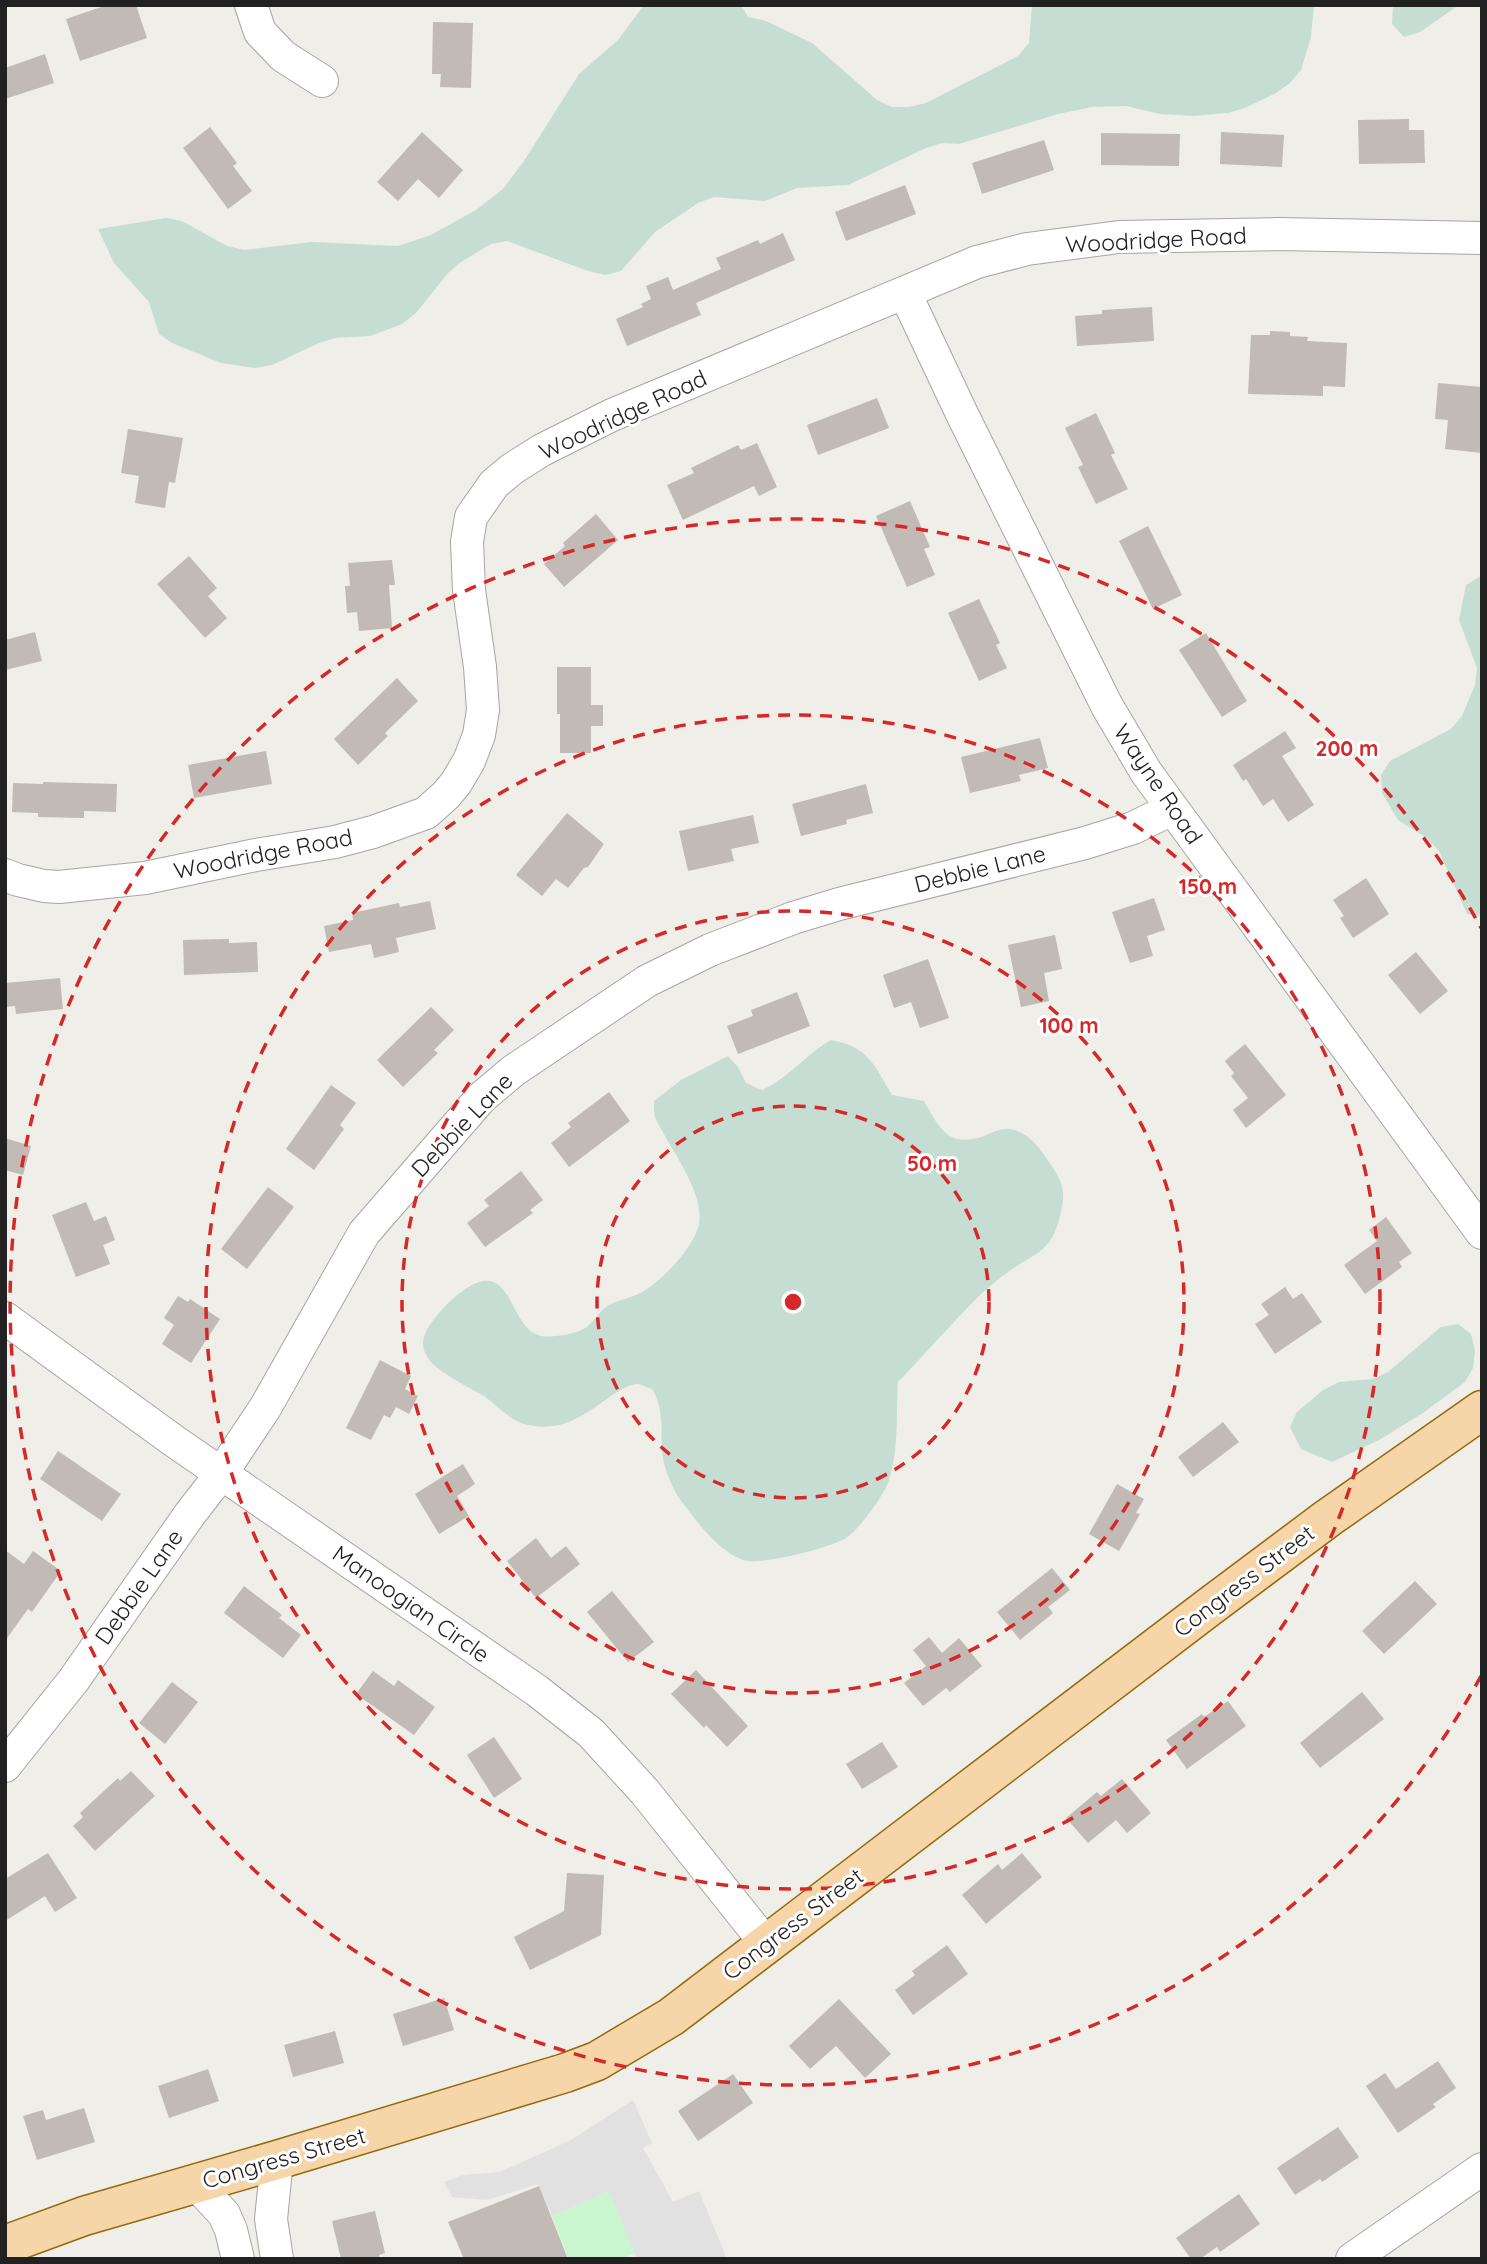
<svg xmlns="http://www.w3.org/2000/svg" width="1487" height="2264" viewBox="0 0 1487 2264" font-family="Quicksand,sans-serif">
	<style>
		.wetland { fill: #c6ddd3 }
		.park { fill: #c9f6ce }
		.parking { fill: #e1e1e1 }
		.building { fill: #c1bab5 }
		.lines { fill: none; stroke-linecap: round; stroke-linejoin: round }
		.minor-casing { stroke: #a5a5a5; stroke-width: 34 }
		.major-casing { stroke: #93690b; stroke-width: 41 }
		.minor { stroke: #fff; stroke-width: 32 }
		.major { stroke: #f6d6a8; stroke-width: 38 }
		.ring { fill: none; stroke: #d62828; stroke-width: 3.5; stroke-dasharray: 12 9 }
		.labels { text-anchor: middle; stroke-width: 6; stroke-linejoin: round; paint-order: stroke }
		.street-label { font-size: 23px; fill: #212121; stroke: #fff }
		.centre { fill: #d62828; stroke: #fff; stroke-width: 3.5 }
		.ring-label { font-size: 21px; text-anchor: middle; font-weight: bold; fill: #d62828; stroke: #fff; stroke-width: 6; stroke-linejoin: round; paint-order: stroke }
	</style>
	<rect width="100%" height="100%" fill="#f0eee8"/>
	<path class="wetland" d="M644,5H741L748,17L766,21L812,43L877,100L892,107H909L926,103L1018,56L1029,43L1032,5H1314L1311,37L1301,70L1290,83L1276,93L1245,108L1228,113L1194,116L1160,114L1126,106L1092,107L1058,114L959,144L942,143L926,148L848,185L797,188L765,201L714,197L698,203L655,232L621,271L605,275L588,271L507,241L491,244L461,262L448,273L416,313L402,324L370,336L335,338L319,343L272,365L255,368L221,363L172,343L159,334L149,302L114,263L98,229L166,218L182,221L227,246L244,250L312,242L398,246L431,235L476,210L503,189L524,161L579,74L618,40Z
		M1393,5H1459L1420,32L1404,37L1392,24Z
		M1479,577L1482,578V916L1467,914L1439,851L1427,838L1398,820L1382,793L1381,775L1390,761L1451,729L1462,716L1475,685L1477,668L1459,620L1466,585Z
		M831,1040C869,1047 874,1065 892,1095L924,1101C940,1129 948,1148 984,1136C992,1133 1001,1128 1010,1129C1029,1132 1039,1147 1049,1162C1062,1181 1066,1189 1061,1211C1053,1252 1038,1251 1008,1272C998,1279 988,1288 979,1296C951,1324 925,1354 898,1382C896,1415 899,1452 888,1483C883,1496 858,1531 846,1538C831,1548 759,1566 743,1560C719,1551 700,1526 685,1506C674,1493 666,1474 663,1458C660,1432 665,1414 653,1390C649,1388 642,1385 638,1384C630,1384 620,1390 614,1394C586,1413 564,1433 528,1425C510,1421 498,1406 484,1396C470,1388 456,1381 443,1372C433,1366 422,1354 423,1342C424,1323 461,1287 479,1282C513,1272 511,1329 541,1336C553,1338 577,1334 587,1327C595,1320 599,1311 609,1305C620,1299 633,1298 644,1291C663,1279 691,1250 698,1228C707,1201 678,1159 665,1136C662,1130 657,1123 655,1117C654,1112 654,1106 654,1101L681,1080L728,1056L738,1067L746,1083L762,1090C789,1078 806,1054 831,1040Z
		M1458,1324L1471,1334L1475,1351L1473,1368L1465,1382L1423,1413L1379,1440L1332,1462L1301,1449L1290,1427L1297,1412L1323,1390L1339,1382L1373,1379L1388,1372L1441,1327Z"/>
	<path class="park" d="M609,2191L635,2253L621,2259H569L552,2216Z"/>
	<path class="parking" d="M633,2100L652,2143L643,2148L673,2202L699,2191L727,2259H637L609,2191L552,2216L538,2184L487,2200L452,2197L444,2182L463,2175L500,2172L571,2140Z"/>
	<path class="building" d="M107,5H136L147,38L80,61L66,19Z
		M433,22L473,23L471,88L440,87L441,74H432Z
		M45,54L54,83L5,99V68Z
		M1409,119V130H1424L1425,163L1359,164L1358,120Z
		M210,127L237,163L233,166L252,191L228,209L183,148Z
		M422,132L463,170L439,198L418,179L398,201L377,182Z
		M1221,132L1284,135L1282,167L1220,164Z
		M1101,133L1180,134L1179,166L1101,165Z
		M1044,140L1054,170L982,194L972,163Z
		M905,185L916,214L846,241L835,212Z
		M783,233L795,260L696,303L701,315L627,346L616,319L643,307L641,304L651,299L646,286L668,277L673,290L721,269L716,258L758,240L760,244Z
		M1152,307L1154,341L1077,346L1075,316L1102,314V310Z
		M1270,331L1290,332V336L1308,337L1307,341L1347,343L1345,387L1323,386V396L1248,394L1251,335H1270Z
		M1438,383L1482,387V453L1445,449L1448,420L1435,419Z
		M877,398L889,428L818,455L807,425Z
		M1096,413L1115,453L1111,455L1128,489L1096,504L1078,467L1083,465L1065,428Z
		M128,429L183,438L175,483L169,482L165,508L135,503L139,476L121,473Z
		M757,443L777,487L759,496L754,486L683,520L667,485L694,473L691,468L738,445L741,450Z
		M910,501L930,547L924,549L935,575L907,587L876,516Z
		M596,514L618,540L564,587L544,564L565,546L563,543Z
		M1148,526L1182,595L1153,609L1119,541Z
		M189,556L217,588L208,596L227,618L205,638L157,584Z
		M392,560L395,585H389L392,628L359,631L357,612L347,613L345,586H350L348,563Z
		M979,599L1000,643L996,645L1007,668L979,681L948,613Z
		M35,632L42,661L5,670V640Z
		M1206,633L1247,701L1222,717L1179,650Z
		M557,667H591V705H603V726H591V753H560V714H557Z
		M397,678L418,701L385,733L388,736L358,765L334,739Z
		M1285,731L1296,748L1282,756L1314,805L1288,822L1273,799L1263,806L1246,779L1243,781L1233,765Z
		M1040,738L1048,768L1019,775L1021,781L970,793L961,757Z
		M266,751L272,784L194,798L188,765Z
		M43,782L117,784L116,812L84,811V818L38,817V813L12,812L13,783L43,784Z
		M866,784L873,813L846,820L847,824L801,836L792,804Z
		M567,813L604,844L588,867L584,868L568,888L556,879L542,896L516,875Z
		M753,815L759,843L731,849L734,861L688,871L679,831Z
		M1366,878L1389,914L1353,938L1340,918L1344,916L1333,900Z
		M1154,898L1165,930L1147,936L1153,956L1130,963L1112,912Z
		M430,901L436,929L396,938L399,952L374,958L371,944L329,952L324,926L353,920L352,913L399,903L400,907Z
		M1055,935L1062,969L1044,973L1049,1001L1021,1007L1008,945Z
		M229,939V943L257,942L258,972L184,975L183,940Z
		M1416,952L1448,991L1420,1014L1388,975Z
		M928,959L949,1018L920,1028L911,1002L894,1008L883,975Z
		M60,978L63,1009L16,1014L15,1006L5,1007V983Z
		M797,992L810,1026L738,1054L727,1026L753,1016L751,1010Z
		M431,1007L454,1030L434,1050L438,1053L403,1087L377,1060Z
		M1245,1044L1286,1095L1246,1128L1233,1110L1248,1098L1231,1076L1234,1073L1225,1061Z
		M331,1085L356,1103L340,1125L344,1129L314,1170L286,1149Z
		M609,1092L630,1121L569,1167L551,1143L571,1127L568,1123Z
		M5,1138L31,1146L23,1175L5,1170Z
		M521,1171L543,1200L530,1210L533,1213L485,1247L467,1223L489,1206L484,1200Z
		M268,1187L294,1207L247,1269L221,1249Z
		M86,1202L94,1221L106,1216L115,1240L103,1245L110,1264L76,1277L52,1215Z
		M1386,1217L1412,1253L1399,1262L1402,1267L1365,1294L1344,1265L1377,1241L1369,1230Z
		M1285,1287L1293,1299L1302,1293L1322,1322L1275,1354L1255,1324L1269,1315L1261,1304Z
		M178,1296L188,1302L190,1299L220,1319L191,1363L162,1344L174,1325L164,1318Z
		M380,1360L411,1376L405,1389L418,1396L409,1414L396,1407L390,1418L384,1415L371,1440L346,1428Z
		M1223,1422L1239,1442L1193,1477L1178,1457Z
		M58,1451L121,1494L102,1521L40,1479Z
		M463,1464L475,1484L457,1496L469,1516L439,1534L415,1494Z
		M1117,1484L1144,1499L1136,1513L1140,1514L1119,1551L1089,1534Z
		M536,1538L551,1558L566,1546L580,1564L536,1598L507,1561Z
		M5,1550L24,1564L33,1551L61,1571L32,1612L28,1609L5,1641Z
		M1052,1568L1070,1590L1048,1607L1053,1613L1020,1640L997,1612Z
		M1415,1581L1437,1604L1384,1654L1362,1631Z
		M244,1586L282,1615L279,1618L301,1635L283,1658L224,1613Z
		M612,1591L654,1642L628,1662L587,1612Z
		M929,1637L942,1653L959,1638L982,1666L950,1692L946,1688L923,1706L904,1683L926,1666L913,1650Z
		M696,1670L748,1726L727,1747L706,1725L704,1728L671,1694Z
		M373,1671L394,1686L398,1680L435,1707L414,1735L356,1694Z
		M172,1682L198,1702L165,1744L139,1723Z
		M1362,1692L1384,1719L1320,1768L1300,1743Z
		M1228,1701L1246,1726L1187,1769L1166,1740L1202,1714L1204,1717Z
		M494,1737L522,1779L494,1798L467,1755Z
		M882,1742L898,1767L862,1789L846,1764Z
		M131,1771L155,1796L95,1851L73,1826L83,1817L80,1813L118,1778L120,1781Z
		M1122,1779L1151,1813L1127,1833L1116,1820L1088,1843L1066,1818L1097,1792L1101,1796Z
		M48,1853L77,1898L55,1912L45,1896L5,1921V1879Z
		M1022,1853L1042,1877L986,1924L962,1895L998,1864L1002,1870Z
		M567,1873L604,1875L601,1935L530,1970L514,1937L564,1911Z
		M947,1945L968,1974L913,2015L895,1990L915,1975L912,1971Z
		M444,1998L454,2030L403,2046L393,2014Z
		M839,1999L891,2054L865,2078L836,2046L810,2069L789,2046Z
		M335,2031L344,2063L293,2077L284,2045Z
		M1438,2061L1456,2088L1433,2104L1436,2107L1398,2133L1366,2086L1385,2073L1396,2089Z
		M208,2069L219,2101L169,2118L158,2086Z
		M733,2074L753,2103L698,2141L678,2111Z
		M84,2108L95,2142L37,2160L23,2116L43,2110L46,2120Z
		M1338,2127L1359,2157L1322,2182L1320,2179L1295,2195L1277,2168Z
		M539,2186L568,2259H464L448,2222Z
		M1239,2194L1260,2224L1220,2252L1217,2247L1200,2259H1191L1176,2238Z
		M375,2211L385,2253L379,2255L380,2259H341L332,2221Z"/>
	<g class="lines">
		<g class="minor-casing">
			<path id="minor" d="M251,5L260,32L283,56L322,81
				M905,293L962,414L1107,706L1146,772L1482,1233
				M5,875L18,880L44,886L59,887L145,878L256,855L335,842L373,832L426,813L446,795L456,783L469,761L479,735L483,710L480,667L469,590L467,542L471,517L494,484L512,469L542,450L612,415L977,262L1027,249L1119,237L1279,234L1482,238
				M5,1318L174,1441L536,1690L591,1733L645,1792L767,1945
				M5,1766L73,1681L190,1514L221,1474L265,1408L364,1233L481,1098L513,1071L647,981L710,950L793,918L839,904L1085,843L1133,828L1172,809
				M196,2184L224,2214L231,2230L238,2259
				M277,2259L271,2219L277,2160
				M1352,2259L1482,2169"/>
		</g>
		<g class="major-casing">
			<path id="major" d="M5,2245L84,2216L277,2160L565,2073L597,2061L671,2017L1209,1607L1328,1518L1482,1410"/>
		</g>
		<use href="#minor" class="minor"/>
		<use href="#major" class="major"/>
	</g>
	<g class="ring">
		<circle cx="793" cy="1302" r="196"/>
		<circle cx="793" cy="1302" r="391"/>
		<circle cx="793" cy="1302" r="587"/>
		<path d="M1481 1676A783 783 0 1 1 1481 928"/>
	</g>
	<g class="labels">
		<g class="street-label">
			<text transform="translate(1156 240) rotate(-3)" y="8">Woodridge Road</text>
			<text transform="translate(623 415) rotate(-25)" y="8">Woodridge Road</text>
			<text transform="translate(1158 784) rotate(56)" y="8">Wayne Road</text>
			<text transform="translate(263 854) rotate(-11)" y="8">Woodridge Road</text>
			<text transform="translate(980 869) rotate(-14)" y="8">Debbie Lane</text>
			<text transform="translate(462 1125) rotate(-46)" y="8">Debbie Lane</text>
			<text transform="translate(1244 1581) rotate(-37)" y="8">Congress Street</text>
			<text transform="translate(139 1587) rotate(-55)" y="8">Debbie Lane</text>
			<text transform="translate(411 1604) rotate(35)" y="8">Manoogian Circle</text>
			<text transform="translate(793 1924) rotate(-37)" y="8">Congress Street</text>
			<text transform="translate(284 2158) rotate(-16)" y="8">Congress Street</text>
		</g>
	</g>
	<circle cx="793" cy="1302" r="10" class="centre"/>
	<g class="ring-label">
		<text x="1347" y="756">200 m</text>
		<text x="1208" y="894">150 m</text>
		<text x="1069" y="1033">100 m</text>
		<text x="932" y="1171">50 m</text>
	</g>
	<rect width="1487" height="2264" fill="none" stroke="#212121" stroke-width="14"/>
</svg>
